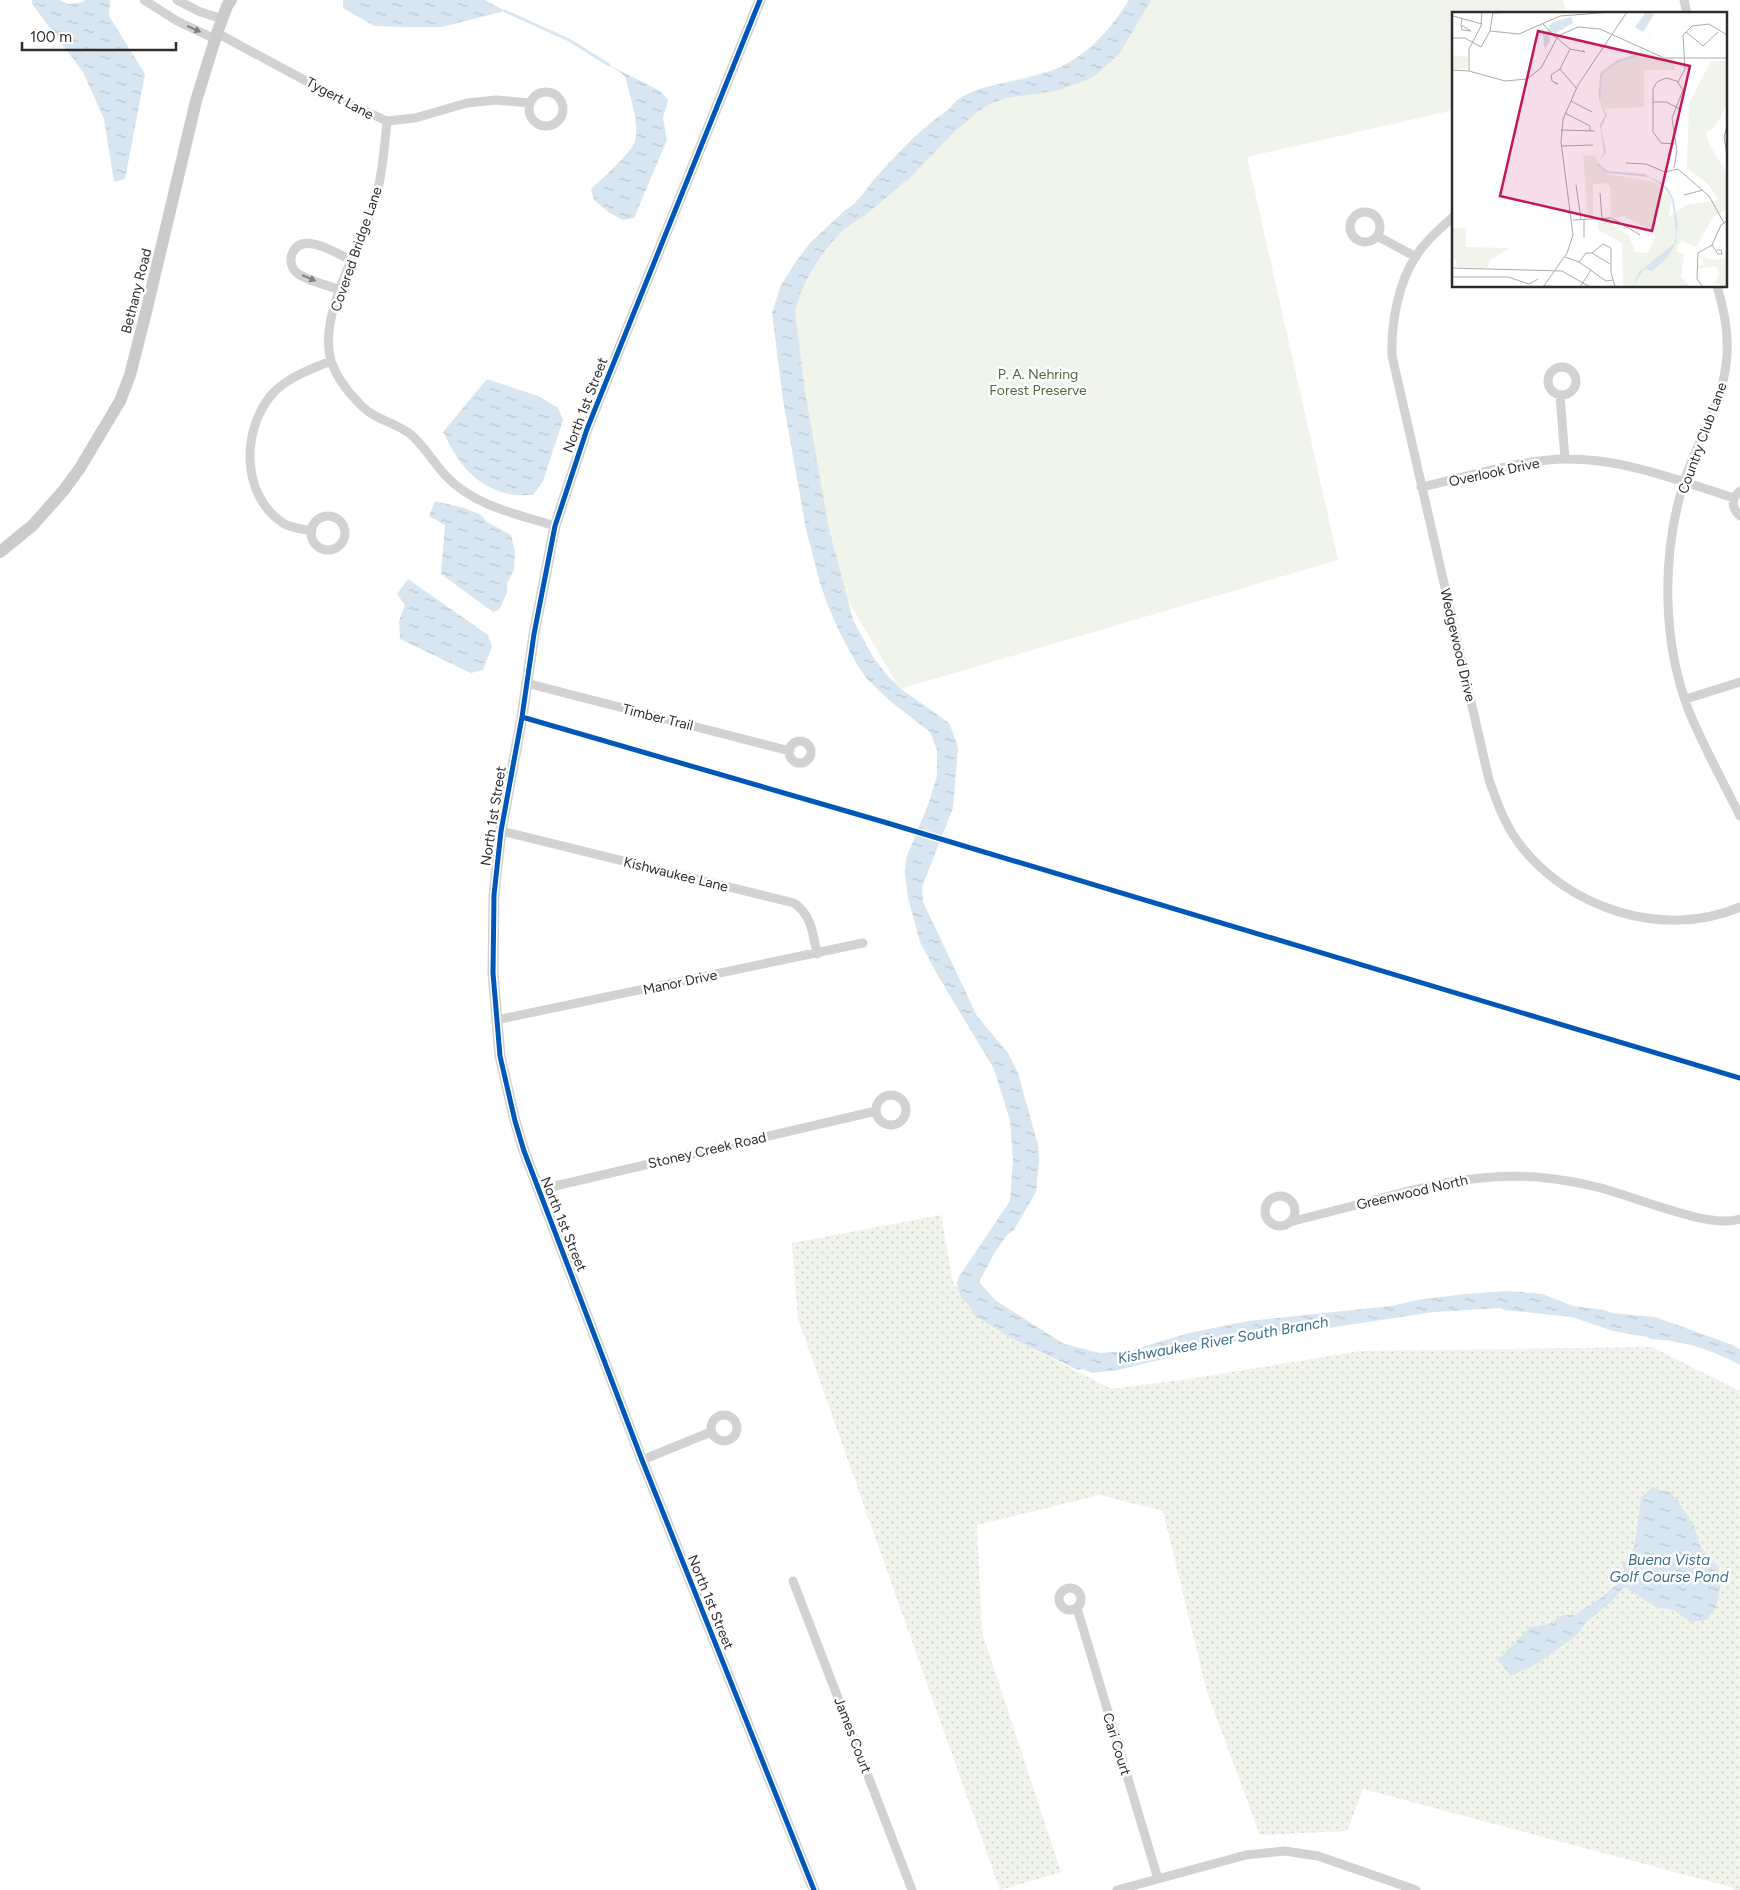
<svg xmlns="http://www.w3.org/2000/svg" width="1740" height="1890" viewBox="0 0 1740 1890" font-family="Figtree,sans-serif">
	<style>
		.grass { fill: url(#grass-dots) }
		.park { fill: #f0f4eb }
		.water { fill: url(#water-ripples) }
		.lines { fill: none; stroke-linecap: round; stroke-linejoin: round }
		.stream { stroke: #d7e6f1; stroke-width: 3 }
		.minor { stroke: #d2d2d2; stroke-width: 9 }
		.tertiary { stroke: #d2d2d2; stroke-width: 11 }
		.secondary { stroke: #cbcbcb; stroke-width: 12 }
		.cycleway-casing { stroke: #fff; stroke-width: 8 }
		.cycleway { stroke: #0057b8; stroke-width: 5 }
		.oneway { fill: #808080 }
		.labels { text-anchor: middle; stroke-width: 5; stroke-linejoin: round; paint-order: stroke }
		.street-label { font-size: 14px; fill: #2d2d2d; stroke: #fff }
		.park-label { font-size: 14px; fill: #50683b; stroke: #fff }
		.water-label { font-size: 15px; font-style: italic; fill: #3c6e8e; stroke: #fff }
		.inset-road { fill: none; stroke: #ababab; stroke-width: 1 }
		.view { fill: #c2185b; fill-opacity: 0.15; stroke: #c2185b; stroke-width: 2.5 }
		.inset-edge { fill: none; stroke: #2d2d2d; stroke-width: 2.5 }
	</style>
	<defs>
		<pattern id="grass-dots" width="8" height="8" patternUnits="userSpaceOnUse" patternTransform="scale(1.25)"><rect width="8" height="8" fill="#f0f4eb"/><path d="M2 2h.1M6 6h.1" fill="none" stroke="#ced2ca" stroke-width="1.8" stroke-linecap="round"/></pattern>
		<pattern id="water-ripples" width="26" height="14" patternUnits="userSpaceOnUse" patternTransform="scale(1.25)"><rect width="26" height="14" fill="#d7e6f1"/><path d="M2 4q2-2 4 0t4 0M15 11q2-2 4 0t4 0" fill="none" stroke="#b9c6cf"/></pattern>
	</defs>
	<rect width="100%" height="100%" fill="#fff"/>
	<path class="grass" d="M941,1215L953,1283L995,1329L1111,1389L1195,1378L1360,1351L1652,1347L1740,1391V1890H1734L1731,1887L1363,1789L1347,1831L1260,1835L1207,1692L1163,1511L1100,1495L977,1525L982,1632L1061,1872L1000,1890L798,1319L792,1243Z"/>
	<path class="park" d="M1142,0H1563L1566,14H1454V110L1247,157L1338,560L900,689L806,529L780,371L781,285L929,124L985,87L1120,53Z"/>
	<path class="water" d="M32,0H59L68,4L83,2L85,0H110L109,16L145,74L125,179L114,182L104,119L83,72L32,4Z
		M343,0H485L505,11L442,27H409L374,26L343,8Z
		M1129,0H1151L1120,53L1096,75L1087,80L1056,91L1006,98L992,103L977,112L951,135L907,181L904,182C894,191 885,199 875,207C868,214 859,219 851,224C827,241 799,285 795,313L805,392L829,529L853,620L873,657L887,675L901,689L949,723L956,741L958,749L953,808L922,887L923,902L977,1016L1008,1053L1018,1073L1038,1145L1039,1159L1036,1192L1014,1230L1007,1235L995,1252L979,1282L995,1300L1064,1344L1100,1353L1129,1351L1189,1333L1248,1321L1391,1306L1423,1299L1466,1294L1508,1291L1542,1294L1573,1306L1604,1310L1612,1313L1655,1317L1730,1344L1740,1349V1365C1709,1349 1686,1341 1651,1339L1647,1337L1613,1331L1572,1317L1505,1310L1500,1308L1434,1312L1308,1331L1244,1339L1118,1370L1092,1373L1083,1369L1078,1370L1009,1337L974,1315L969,1305L961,1298L957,1285L958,1278L1010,1201L1013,1158L1010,1120L994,1069L937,974L920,942L908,898L905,873L906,858L928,805L937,776V750L930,732L890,701L867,679L856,663L840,633L828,606L820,583L806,529L783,400L772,313L781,285L797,260L810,243L845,210C857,205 869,184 879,174C900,151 922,127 948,110C951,107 953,104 956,101C974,87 997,85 1020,80C1073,69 1100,45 1129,0Z
		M609,65L660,91L668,100L663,118L667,140L634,218L623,220L608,212L594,200L591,189C601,180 632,152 635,141C640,124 629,93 625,76Z
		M487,379L538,396L558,408L563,420L543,481L533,495C524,495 514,496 505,493C473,484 457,461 443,432Z
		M435,501L464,508L481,515L487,522L511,535L515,552L514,569L507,584V593L499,610L493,612L441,574L445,525L429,516Z
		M408,579L488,635L492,646L483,670L471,673L400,639L399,621L405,605L397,594Z
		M1653,1487L1661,1491H1669L1677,1500L1694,1526L1701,1548L1718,1567L1720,1588L1716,1608L1706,1620L1690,1622L1674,1610L1656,1607L1624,1587L1610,1603L1586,1622L1576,1636L1538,1663L1511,1676L1498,1660L1530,1627L1549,1624L1564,1615H1575L1602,1597L1626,1577L1622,1563L1630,1558L1635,1544L1641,1497Z"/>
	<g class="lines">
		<path class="stream" d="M505,11L569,40L609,65"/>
		<path class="minor" d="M144,0L177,21L215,39
			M177,0L198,11L222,19
			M1684,0L1687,14
			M217,33L345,102L387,121L415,118L467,103L496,100L530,103
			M529 109a17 17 0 1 1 34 0a17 17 0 1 1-34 0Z
			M387,121C384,151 382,181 372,210C358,253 318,315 331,361C336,376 347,391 358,402C371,418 393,422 409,433C424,445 433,462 446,476C474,506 517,514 555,526
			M1350 227a15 15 0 1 1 30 0a15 15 0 1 1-30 0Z
			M1454,216C1440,229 1426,240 1416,256C1398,283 1391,324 1392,356L1489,780C1497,802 1504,823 1518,842C1566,908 1663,940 1740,907
			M1377,236L1416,257
			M1717,286C1725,312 1730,338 1726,365C1721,406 1696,443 1684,482C1661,555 1662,643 1690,714C1705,749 1723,782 1740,816
			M340,290C328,285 304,280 296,272C291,267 290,260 292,254C301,230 336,253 351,260
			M1548 381a14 14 0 1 1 28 0a14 14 0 1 1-28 0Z
			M1560,395L1565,459
			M1421,487C1463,478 1506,464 1548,460C1612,454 1674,479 1734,498
			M1740,491C1731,498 1731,508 1740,516
			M311 533a17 17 0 1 1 34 0a17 17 0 1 1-34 0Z
			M312,531C303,529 290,528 283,523C240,495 241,426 275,391C291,376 311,369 331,361
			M526,683L790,751
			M1686,699L1740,682
			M789 752a11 11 0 1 1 22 0a11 11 0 1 1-22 0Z
			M501,831L794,903C812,915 813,935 817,954
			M496,1020L863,943
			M876 1110a15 15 0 1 1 30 0a15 15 0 1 1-30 0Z
			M538,1190L876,1111
			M1265 1211a15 15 0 1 1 30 0a15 15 0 1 1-30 0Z
			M1290,1222C1316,1215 1342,1209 1368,1202C1425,1186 1477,1173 1537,1177C1557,1179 1577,1182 1597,1187C1631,1195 1710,1230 1740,1219
			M711 1428a13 13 0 1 1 26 0a13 13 0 1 1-26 0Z
			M642,1460L711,1432
			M793,1581L912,1890
			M1059 1599a11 11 0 1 1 22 0a11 11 0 1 1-22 0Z
			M1077,1608L1158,1879
			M1117,1890L1246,1855L1285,1851L1318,1856L1416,1890"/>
		<path class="tertiary" d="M760,0L587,429L555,526L534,634L522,717L501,831L494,895L493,973L500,1056L515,1121L524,1151L642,1460L814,1890"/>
		<path class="secondary" d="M0,552L33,525L64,490L80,468L120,401L130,375L147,308L196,101L217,33L227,6L231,0"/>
		<g class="cycleway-casing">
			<path id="cycleway" d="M760,0L587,429L555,526L534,634L522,717L501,831L494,895L493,973L500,1056L515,1121L524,1151L642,1460L814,1890
				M522,717L884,822L1740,1078"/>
		</g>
		<use href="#cycleway" class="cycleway"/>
	</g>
	<defs><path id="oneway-solid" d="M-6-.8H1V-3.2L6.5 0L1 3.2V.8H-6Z" transform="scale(1.25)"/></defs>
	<g class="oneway">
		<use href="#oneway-solid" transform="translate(194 29) rotate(24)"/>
		<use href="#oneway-solid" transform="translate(309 278) rotate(23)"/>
	</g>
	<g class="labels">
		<g class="street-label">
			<text transform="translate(340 98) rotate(28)" y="5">Tygert Lane</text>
			<text transform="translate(356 249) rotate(-71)" y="5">Covered Bridge Lane</text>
			<text transform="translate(136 291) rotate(-76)" y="5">Bethany Road</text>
			<text transform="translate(585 405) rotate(-69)" y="5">North 1st Street</text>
			<text transform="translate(1702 438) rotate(-70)" y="5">Country Club Lane</text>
			<text transform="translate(1494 472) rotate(-12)" y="5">Overlook Drive</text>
			<text transform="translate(1458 645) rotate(77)" y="5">Wedgewood Drive</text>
			<text transform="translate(658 717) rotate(14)" y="5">Timber Trail</text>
			<text transform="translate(493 816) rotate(-81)" y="5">North 1st Street</text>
			<text transform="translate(676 874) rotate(14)" y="5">Kishwaukee Lane</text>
			<text transform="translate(680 982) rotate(-12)" y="5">Manor Drive</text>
			<text transform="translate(707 1150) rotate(-13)" y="5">Stoney Creek Road</text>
			<text transform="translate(1412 1192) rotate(-13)" y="5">Greenwood North</text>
			<text transform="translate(564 1224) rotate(68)" y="5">North 1st Street</text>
			<text transform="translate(711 1602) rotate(68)" y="5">North 1st Street</text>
			<text transform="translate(853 1735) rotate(69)" y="5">James Court</text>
			<text transform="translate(1117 1744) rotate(73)" y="5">Cari Court</text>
		</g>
		<g class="park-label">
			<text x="1038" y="379">P. A. Nehring<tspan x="1038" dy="16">Forest Preserve</tspan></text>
		</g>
		<g class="water-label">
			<text transform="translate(1223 1340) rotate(-10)" y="5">Kishwaukee River South Branch</text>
			<text x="1669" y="1565">Buena Vista<tspan x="1669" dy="17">Golf Course Pond</tspan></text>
		</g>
	</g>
	<g transform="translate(1452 12)">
		<rect width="275" height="275" fill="#fff"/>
		<path d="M259,49H273L275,56V93L262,116L254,121L258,134L275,161V197L261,205L244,235L230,229L226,233L225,240L232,242L229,265L239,275H171L170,231L146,218V209L154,208L177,224L183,240L196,241L203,225L199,218L170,203L167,206L159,204L158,174L152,171L141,172V204H136L131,143L144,144L147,155L155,162L203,170L220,188L216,206L234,193L266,188L257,173L235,156V151L237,92Z" fill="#f0f4eb"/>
		<path d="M189,37L204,44L223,47V58H192V95L151,97L146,81L149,59L165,48L183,46ZM0,43L16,45L15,57H0ZM0,216H14V235L58,236L38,248L35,256L5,255L4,247H0ZM246,244L264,248L275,245V275L262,271L268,262L264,254L245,257L246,253H252L251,247Z" fill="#f0f4eb"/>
		<path d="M194,0L202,2L191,20L183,15ZM213,0L183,46L170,48L150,62L148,90L155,103L149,116L154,140L146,151L155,159L192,162L210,171L216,176L222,188L226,214L224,231L215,246L200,259L192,257L180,275L187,260L223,231L224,221L220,188L211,174L197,165L154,161L145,153L152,140L148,113L153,103L147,88L148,62L166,48L185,42ZM119,5L121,11L104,21L96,20L98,28L93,37L90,18L94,21L99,11Z" fill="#d7e6f1"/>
		<path class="inset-road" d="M41,1L64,0M1,4L30,12M91,12L104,26M9,13L19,19L10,18L9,13V12L10,7M38,19L67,22L108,4L160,0M234,20L251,34L266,20M0,26H13L29,35L38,19L41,0M105,26L118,37L133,40L131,38M118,37L108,57L124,76M0,58L17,59L53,69L75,67L89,56L106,24L126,15L148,17L212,46H275M17,59V37L29,14L30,0M226,70L233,57L231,23L240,14L257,12L275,23M103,71L106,72L100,69L99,63L108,57M119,89L140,100M201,90H214L228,97M113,101L138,114V119M275,114L272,125L275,143M109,118L143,119M109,134L141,133M174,151L194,152L213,160L226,157L257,184L272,211M222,156L225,139L220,106L231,78L225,69L214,66L205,70L201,77V120L209,131L224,132M124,173L129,207M148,181L150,206M232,183L251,178M121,208L160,206L188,223M132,226V208M260,233L266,242H270L269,238H265M140,241L151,232L159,236V260L163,275M140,241L158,252M113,245L127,250L154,269L161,268M127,250L134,241H140M0,256L110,259L138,275M0,265H56L77,272L86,267M92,274L113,275M91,275L115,241L121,223L109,130L111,107L126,73L175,0M128,275L139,258M251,275L245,267L246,241L260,233L269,213L275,209"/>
		<path class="view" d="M86,19L238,54L200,219L48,184Z"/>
		<rect width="275" height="275" class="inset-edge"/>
	</g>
	<path d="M22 42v8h154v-8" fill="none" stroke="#2d2d2d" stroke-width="2.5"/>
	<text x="30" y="42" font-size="15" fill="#2d2d2d" stroke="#ffffff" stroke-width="4" paint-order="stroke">100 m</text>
</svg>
